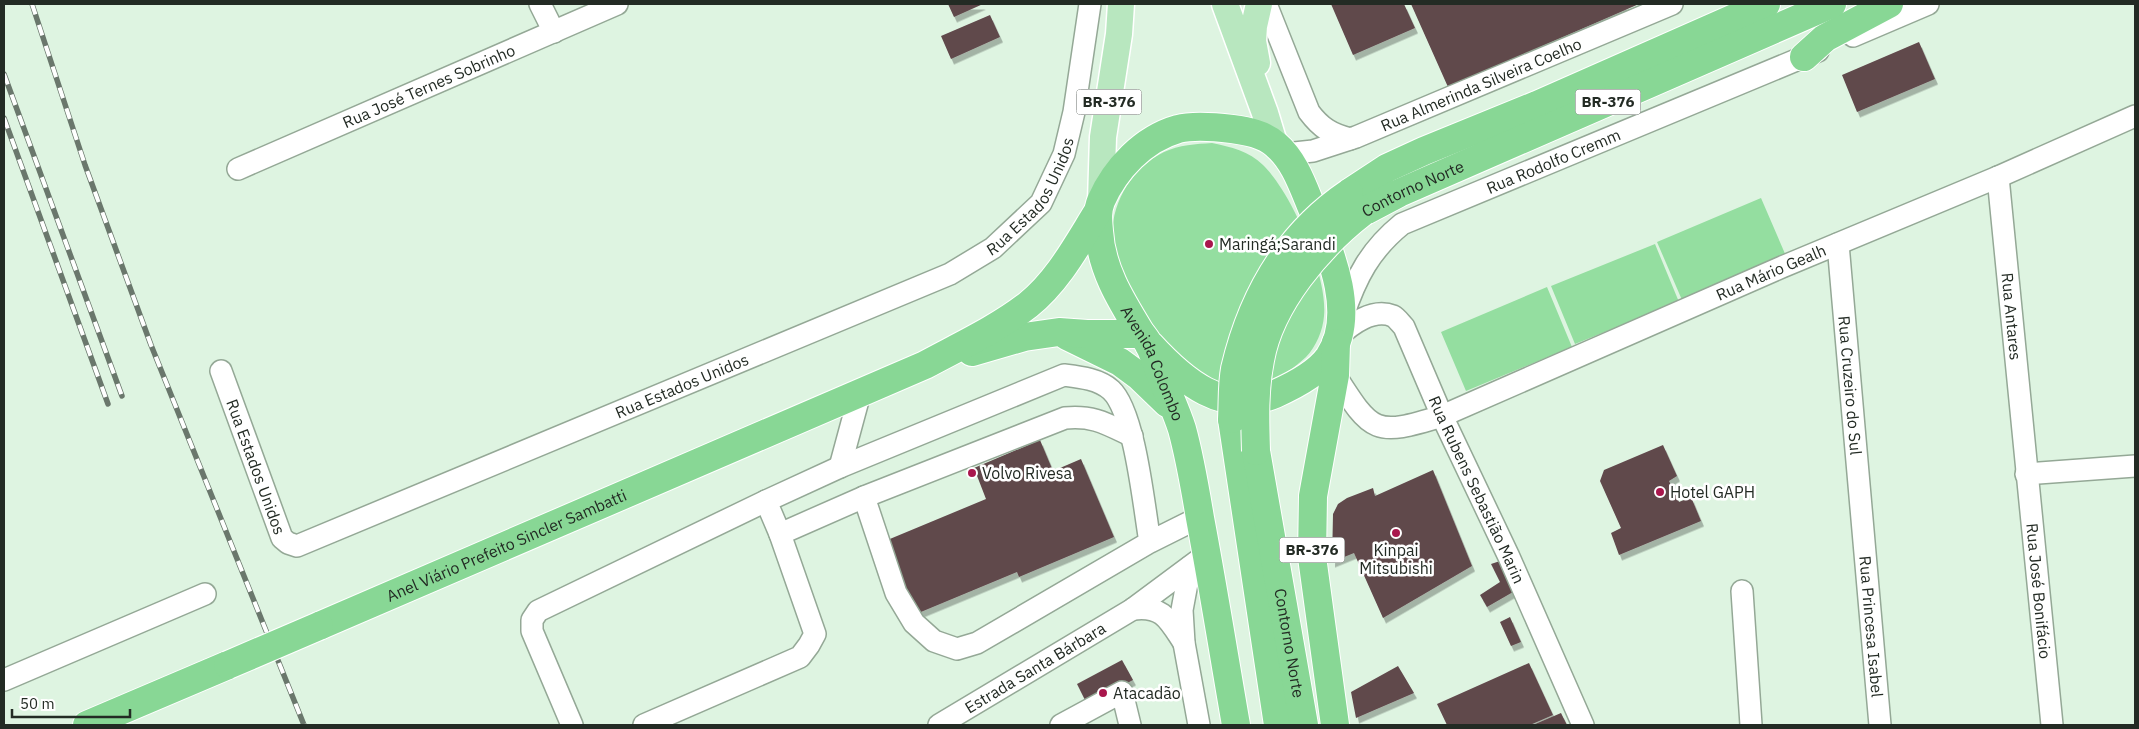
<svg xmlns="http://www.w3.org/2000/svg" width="2139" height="729" viewBox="0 0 2139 729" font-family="'IBM Plex Sans',sans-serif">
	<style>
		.park { fill: #94dea0 }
		.building { fill: #61484c; filter: url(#shadow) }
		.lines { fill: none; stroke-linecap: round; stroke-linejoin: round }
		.minor-casing { stroke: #94a896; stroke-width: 24 }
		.major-casing { stroke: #fff; stroke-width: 29 }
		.highway-casing { stroke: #fff; stroke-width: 30 }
		.minor { stroke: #fff; stroke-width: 21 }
		.major { stroke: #b8e7bf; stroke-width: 26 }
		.highway { stroke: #88d795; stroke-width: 28 }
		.rail-casing { stroke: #6a776c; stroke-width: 5.5 }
		.rail { stroke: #fff; stroke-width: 4; stroke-dasharray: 11; stroke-linecap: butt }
		.highway-bridge-casing { stroke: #fff; stroke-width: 30; stroke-linecap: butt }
		.highway-bridge { stroke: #88d795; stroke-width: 28 }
		.poi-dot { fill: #a9164c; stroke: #fff; stroke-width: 2 }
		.labels { text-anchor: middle; stroke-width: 5; stroke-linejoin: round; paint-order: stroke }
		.shield { fill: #fff; stroke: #656b66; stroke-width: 1 }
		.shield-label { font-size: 15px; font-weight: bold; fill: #232b24 }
		.street-label { font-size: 16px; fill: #232b24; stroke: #fff }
		.poi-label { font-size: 16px; fill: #232b24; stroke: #fff; text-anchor: start }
	</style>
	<defs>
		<filter id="shadow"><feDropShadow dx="3" dy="5.5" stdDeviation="0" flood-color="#0004"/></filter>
	</defs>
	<rect width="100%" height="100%" fill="#def4e1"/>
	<path class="park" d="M1212,143C1231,147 1249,151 1263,165C1292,193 1328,276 1324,316C1323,330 1316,347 1306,357C1283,378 1263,388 1231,386C1213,385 1193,368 1180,356C1153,331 1132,301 1120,266C1118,259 1114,252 1113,245C1108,207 1131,168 1164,152C1179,145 1196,144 1212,143Z
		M1761,198L1786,256L1682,300L1657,242Z
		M1655,244L1679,302L1575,344L1551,286Z
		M1547,287L1572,347L1466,391L1441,332Z"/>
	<path class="building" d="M948,4H983L954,17Z
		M1331,4H1404L1415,28L1353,55Z
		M1411,4H1639L1448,87Z
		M990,15L1000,37L951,59L941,36Z
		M1919,42L1935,79L1857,112L1842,75Z
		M1040,440L1053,471L1081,459L1114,537L1019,577L1017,572L916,614L885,541L986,499L974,468Z
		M1663,445L1677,476L1669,481L1679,502L1691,497L1701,521L1619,555L1611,533L1621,528L1600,481L1604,470Z
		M1433,470L1472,566L1383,618L1354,553L1332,562L1333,514L1338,504L1347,498L1373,488L1375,496Z
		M1500,561L1513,592L1487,607L1480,595L1500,582L1491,564Z
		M1510,617L1521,642L1511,646L1500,622Z
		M1122,660L1133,680L1087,704L1077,684Z
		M1529,663L1553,715L1530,725H1447L1437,704Z
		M1398,666L1414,693L1356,718L1351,692Z
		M1561,713L1567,725H1533Z"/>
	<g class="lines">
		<g class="minor-casing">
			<g id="minor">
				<path d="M540,4L554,32"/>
				<path d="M1266,4L1309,112C1321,128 1331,134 1350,139"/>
				<path d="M1853,36L1928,4"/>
				<path id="s1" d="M1285,154L1313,151L1356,137L1672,4"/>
				<path id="s2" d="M238,169L617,4"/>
				<path id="s3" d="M1998,177L2052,725"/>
				<path id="s4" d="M1838,244L1880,725"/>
				<path id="s5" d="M1343,316C1356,277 1370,250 1402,224L1818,51"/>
				<path id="s6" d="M1338,337C1351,324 1373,308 1393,316C1397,318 1401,324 1404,327L1442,416L1509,557L1583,725"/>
				<path id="s7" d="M221,371L282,538L288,543L297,546L950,274L993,248L1041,203L1064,154L1074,112L1090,4"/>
				<path id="s8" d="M1335,375C1372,433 1374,437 1442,416L1782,267L1998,177L2135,116"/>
				<path d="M840,467L860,393"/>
				<path d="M2026,474L2135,466"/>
				<path d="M864,497L1065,418C1093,415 1107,424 1132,436"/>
				<path d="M1150,542C1144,508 1135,412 1111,390C1099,379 1080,377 1064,375L840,467L766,501L780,534L864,497L896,593L914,623L934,641L957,649L977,643L1150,542L1200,517"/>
				<path d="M1190,567L1182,610L1184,643L1199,725"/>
				<path d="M1742,591L1751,725"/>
				<path d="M1133,609C1163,605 1169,620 1184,643"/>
				<path d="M4,680L205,594"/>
				<path d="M572,725L532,631V620L538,611L766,501"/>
				<path d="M644,725L800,657L809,645L815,634L780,534"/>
				<path id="s9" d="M939,725L1133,609L1207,554"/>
				<path d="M1061,725L1122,692L1130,725"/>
			</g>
		</g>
		<g class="major-casing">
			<path id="major" d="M1225,4L1265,113L1274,143
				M1257,63L1253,41L1254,26L1259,4
				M1101,201L1103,137L1119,34L1121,4"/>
		</g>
		<g class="highway-casing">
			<g id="highway">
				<path d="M1804,57L1825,38L1889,4"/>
				<path d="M1349,193L1387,168L1424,151L1537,105L1766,4"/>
				<path id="s10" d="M1363,212L1399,193L1832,4"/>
				<path d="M1067,336L1120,362L1139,376L1167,403"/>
				<path id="s11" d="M1150,345C1183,381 1223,416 1275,394C1293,386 1317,374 1329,357C1357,315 1331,254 1314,213C1304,190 1296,162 1276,145C1264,134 1247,131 1232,129C1215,127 1194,125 1178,129C1143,139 1115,169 1101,201C1097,211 1098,220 1099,231C1101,268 1120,299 1139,330C1142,335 1147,340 1149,345C1154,353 1156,364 1160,373C1167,392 1176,410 1182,429C1190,458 1195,488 1200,518C1213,587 1224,656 1236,725"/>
				<path d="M972,352L1024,337L1059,332L1087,334H1141"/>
				<path d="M1232,419L1278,725"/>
				<path id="s12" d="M1256,451L1304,725"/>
				<path id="s13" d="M319,626L925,365C960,346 997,329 1028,305C1058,281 1077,245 1097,213"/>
				<path d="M87,725L228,665"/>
				<path d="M1335,725L1312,557L1313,496L1335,375L1336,343"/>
			</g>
		</g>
		<use href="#minor" class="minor"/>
		<use href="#major" class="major"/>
		<use href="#highway" class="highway"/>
		<g class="rail-casing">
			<path id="rail" d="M32,4L85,165L151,345L304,725
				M4,74L122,396
				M4,118L108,404"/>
		</g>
		<use href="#rail" class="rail"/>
		<g class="highway-bridge-casing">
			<path id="highway-bridge" d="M1232,419C1233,403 1232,385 1235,369C1252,297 1287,235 1349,193
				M1256,451C1255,420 1254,390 1260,360C1270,303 1319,246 1363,212
				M228,665L319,626"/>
		</g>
		<use href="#highway-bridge" class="highway-bridge"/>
	</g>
	<g class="poi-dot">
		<circle cx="1209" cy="244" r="5"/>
		<circle cx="972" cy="473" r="5"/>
		<circle cx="1660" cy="492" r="5"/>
		<circle cx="1396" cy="533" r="5"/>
		<circle cx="1103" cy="693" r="5"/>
	</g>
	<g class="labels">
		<g class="shield">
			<rect x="1076.5" y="89.5" width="65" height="25" rx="4"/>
			<rect x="1575.5" y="89.5" width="65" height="25" rx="4"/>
			<rect x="1279.5" y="537.5" width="65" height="25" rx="4"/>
		</g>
		<g class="shield-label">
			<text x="1109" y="107">BR-376</text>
			<text x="1608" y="107">BR-376</text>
			<text x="1312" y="555">BR-376</text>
		</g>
		<g class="street-label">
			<text dy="6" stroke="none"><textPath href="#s1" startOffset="209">Rua Almerinda Silveira Coelho</textPath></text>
			<text dy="6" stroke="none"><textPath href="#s2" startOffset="208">Rua José Ternes Sobrinho</textPath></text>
			<text dy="6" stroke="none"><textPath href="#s5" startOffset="275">Rua Rodolfo Cremm</textPath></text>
			<text dy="6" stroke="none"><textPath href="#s10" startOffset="55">Contorno Norte</textPath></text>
			<text dy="6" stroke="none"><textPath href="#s7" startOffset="1018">Rua Estados Unidos</textPath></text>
			<text dy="6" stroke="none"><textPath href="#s8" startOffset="492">Rua Mário Gealh</textPath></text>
			<text dy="6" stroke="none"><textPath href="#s3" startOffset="140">Rua Antares</textPath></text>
			<text dy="6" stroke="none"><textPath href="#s11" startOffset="825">Avenida Colombo</textPath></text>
			<text dy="6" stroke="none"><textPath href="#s7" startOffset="612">Rua Estados Unidos</textPath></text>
			<text dy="6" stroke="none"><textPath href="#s4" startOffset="142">Rua Cruzeiro do Sul</textPath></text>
			<text dy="6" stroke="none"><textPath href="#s7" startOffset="102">Rua Estados Unidos</textPath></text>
			<text dy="6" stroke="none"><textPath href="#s6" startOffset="256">Rua Rubens Sebastião Marin</textPath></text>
			<text dy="6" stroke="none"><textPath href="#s13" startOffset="204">Anel Viário Prefeito Sincler Sambatti</textPath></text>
			<text dy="6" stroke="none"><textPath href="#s3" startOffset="416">Rua José Bonifácio</textPath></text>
			<text dy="6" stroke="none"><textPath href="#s4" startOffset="384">Rua Princesa Isabel</textPath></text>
			<text dy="6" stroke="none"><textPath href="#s12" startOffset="195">Contorno Norte</textPath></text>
			<text dy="6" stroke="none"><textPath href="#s9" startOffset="112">Estrada Santa Bárbara</textPath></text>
		</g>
		<g class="poi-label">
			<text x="1219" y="250">Maringá;Sarandi</text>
			<text x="982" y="479">Volvo Rivesa</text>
			<text x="1670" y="498">Hotel GAPH</text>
			<text x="1396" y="556" text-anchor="middle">Kinpai<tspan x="1396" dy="18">Mitsubishi</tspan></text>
			<text x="1113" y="699">Atacadão</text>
		</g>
	</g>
	<rect width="2139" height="729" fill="none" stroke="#232b24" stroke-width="10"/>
	<path d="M12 709v8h118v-8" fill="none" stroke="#232b24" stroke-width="2.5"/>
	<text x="20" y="709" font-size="15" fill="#232b24" stroke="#ffffff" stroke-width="4" paint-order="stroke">50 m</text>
</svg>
